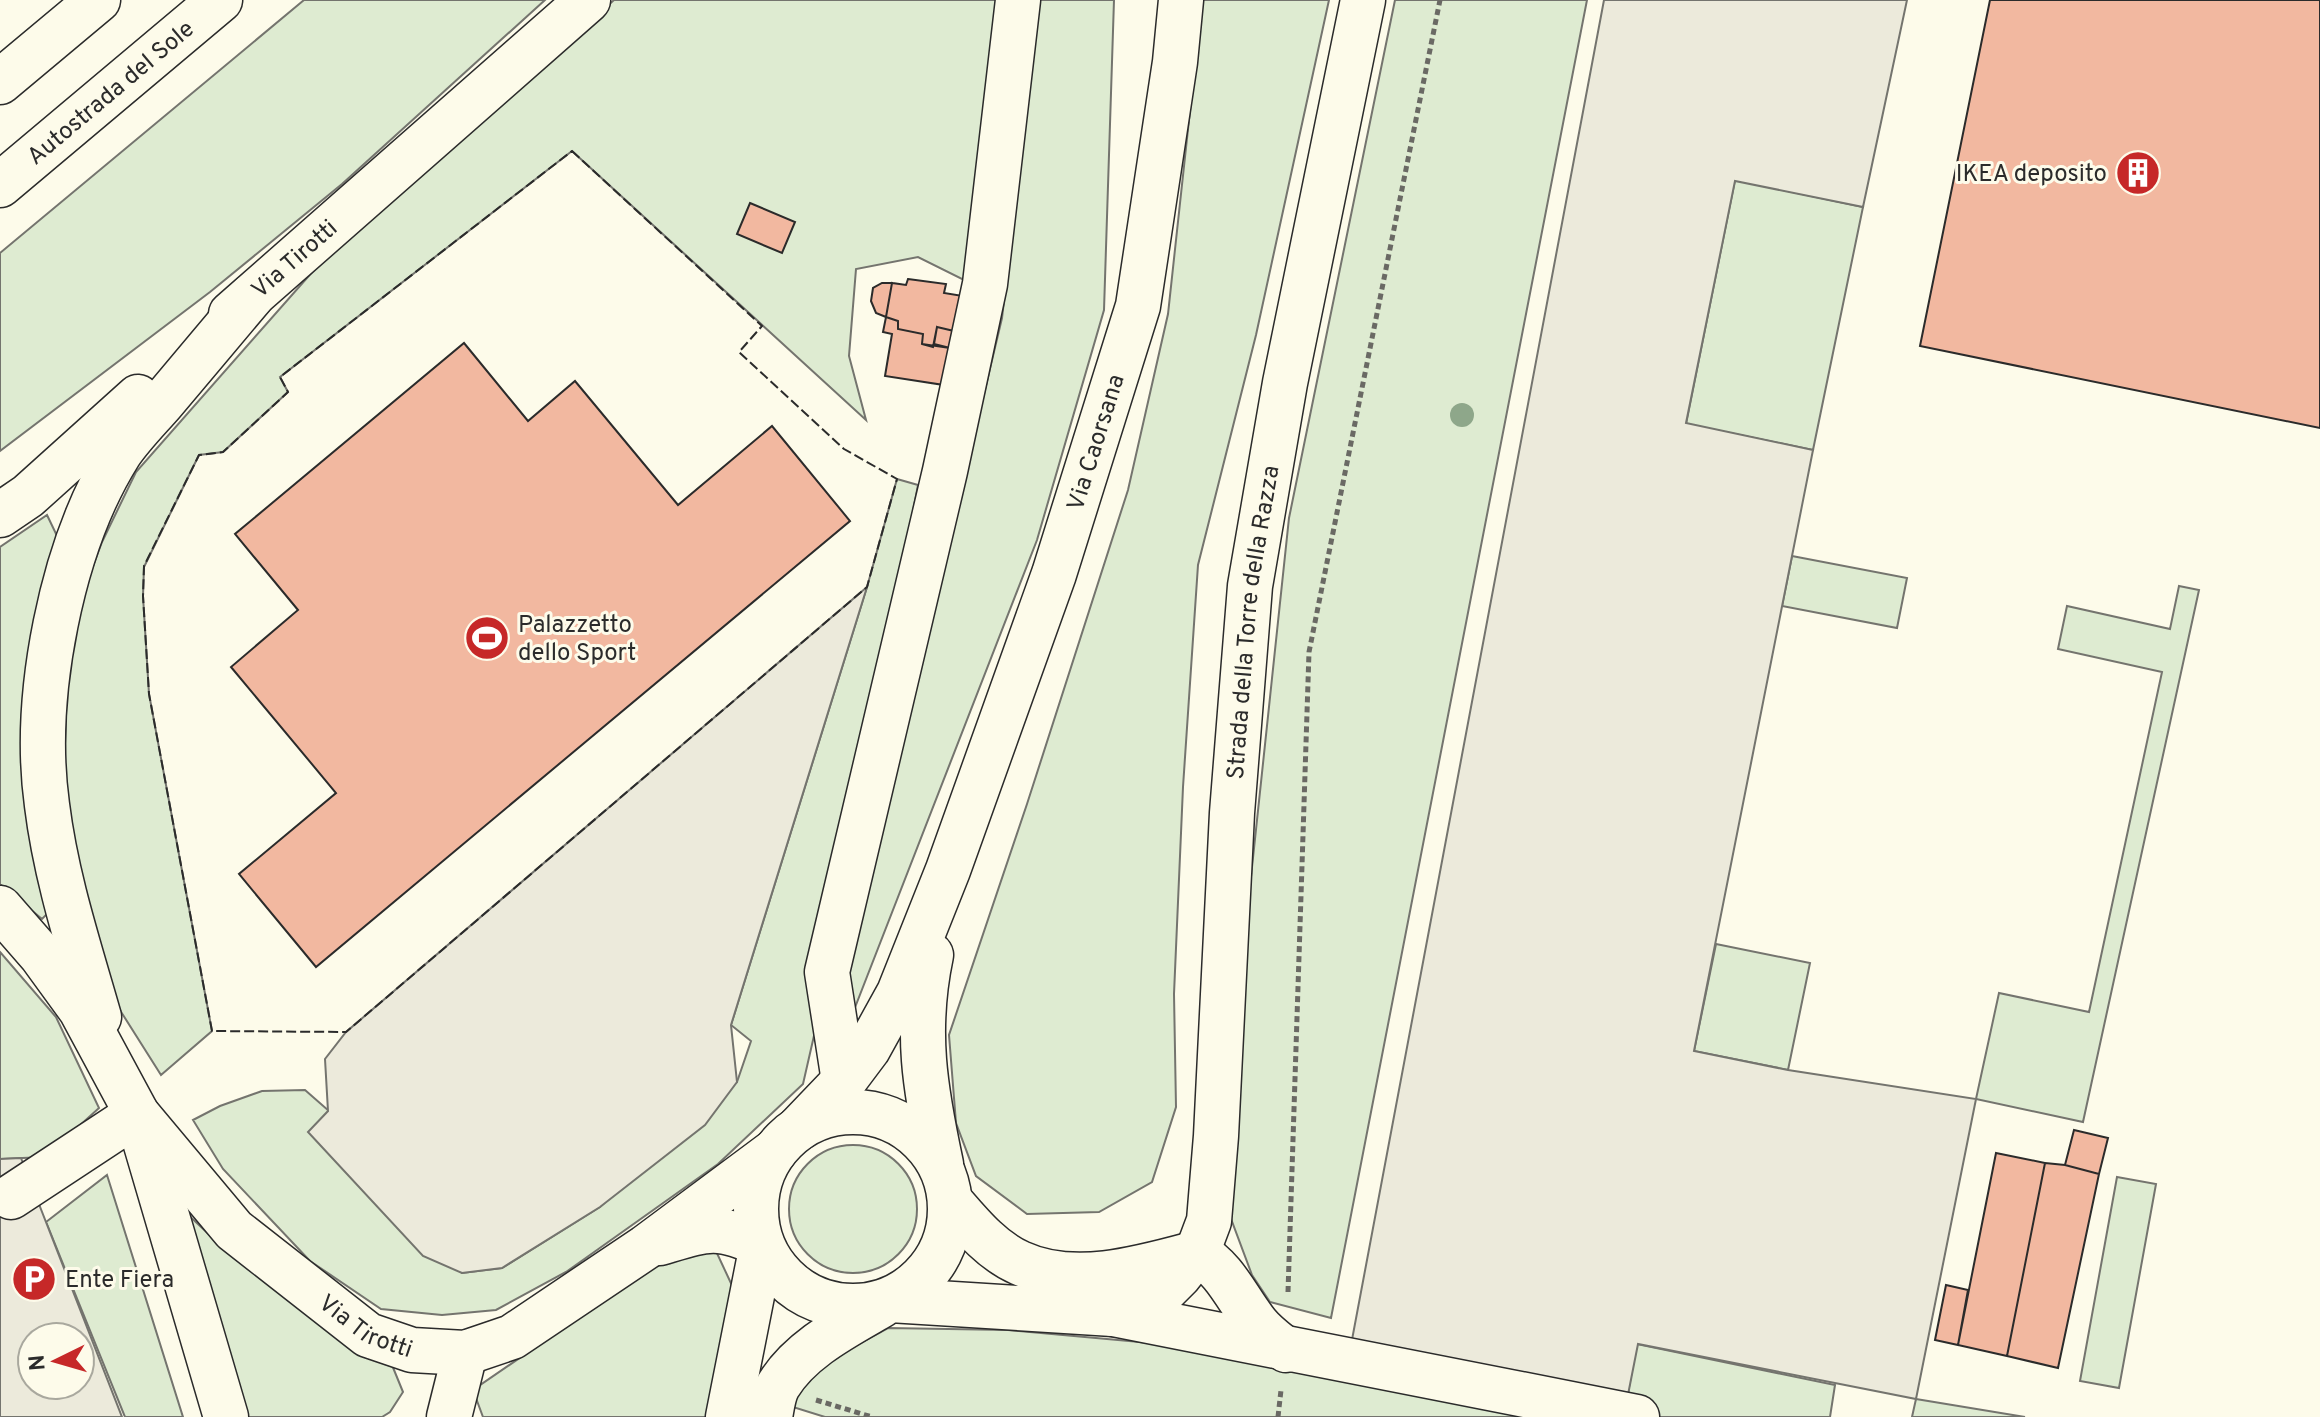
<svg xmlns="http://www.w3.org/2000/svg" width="2320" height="1417" viewBox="0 0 2320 1417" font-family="Overpass,sans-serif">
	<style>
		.green { fill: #deebd1; stroke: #74746e; stroke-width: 2 }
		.parking { fill: #eceadb; stroke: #74746e; stroke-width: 2; fill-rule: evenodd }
		.building { fill: #f2b8a0; stroke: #2b2b2b; stroke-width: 2 }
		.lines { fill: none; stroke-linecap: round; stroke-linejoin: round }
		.minor-casing { stroke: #2b2b2b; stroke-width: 47 }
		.major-casing { stroke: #2b2b2b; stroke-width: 47 }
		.highway-casing { stroke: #2b2b2b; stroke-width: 47 }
		.path { stroke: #6a6964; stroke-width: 5; stroke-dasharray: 6 4; stroke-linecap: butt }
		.minor { stroke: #fdfbea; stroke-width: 44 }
		.major { stroke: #fdfbea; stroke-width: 44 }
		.highway { stroke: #fdfbea; stroke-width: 44 }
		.fence { stroke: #2b2b2b; stroke-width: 2; stroke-dasharray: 10 4; stroke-linecap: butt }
		.tree { fill: #8ea78a }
		.labels { text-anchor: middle; stroke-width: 6; stroke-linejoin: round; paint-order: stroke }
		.street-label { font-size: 24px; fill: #2b2b2b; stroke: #fdfbea }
		.poi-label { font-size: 24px; fill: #2b2b2b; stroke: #fdfbea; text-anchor: start }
	</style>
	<rect width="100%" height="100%" fill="#fdfbea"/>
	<path class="green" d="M304,0H545L342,184L210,292L0,451V253Z
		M614,0H999L968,282L918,257L856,269L849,356L866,420L572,151L280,377L288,392L223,452L199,455L144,567L143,596L149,694L212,1031L161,1075L118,1007L81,902L61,774L66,696L76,612L102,542L136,472L314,270Z
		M1038,0H1114L1104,310L1037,540L854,1010L838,1009L1002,318Z
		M1202,0H1329L1256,335L1198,565L1183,787L1174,994L1176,1107L1152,1182L1099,1212L1027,1214L976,1176L956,1123L949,1035L1027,804L1128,490L1168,314Z
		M1395,0H1587L1331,1318L1270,1302L1252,1275L1227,1208L1248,905L1289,518Z
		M1735,180L1863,207L1813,450L1686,424Z
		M897,479L918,485L816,1027L803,1084L718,1164L566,1272L496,1310L442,1315L381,1309L310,1261L223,1169L193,1120L220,1106L262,1091L305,1090L329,1111L309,1132L462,1273L502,1268L600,1207L737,1082L751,1041L731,1025L867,587Z
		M47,515L59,540L50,911L42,919L0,884V547Z
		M1792,556L1907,578L1897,628L1782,606Z
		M2179,586L2199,590L2083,1122L1976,1099L1999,993L2089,1012L2162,672L2058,649L2067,606L2170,629Z
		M1716,944L1810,963L1788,1070L1694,1051Z
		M0,952L56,1017L99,1108L45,1157L0,1159Z
		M789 1209a64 64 0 1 1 128 0a64 64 0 1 1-128 0Z
		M107,1175L183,1417H125L46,1222Z
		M2117,1177L2156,1184L2119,1388L2080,1381Z
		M182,1209L234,1258L318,1318L392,1365L403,1392L390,1412L382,1417H232Z
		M715,1249L736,1294L715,1417H483L473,1390L665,1258Z
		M888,1328L1008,1330L1348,1361L1624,1414L1637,1344L1835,1385L1830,1417H825L780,1403L776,1389Z
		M1916,1399L2025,1417H1912Z"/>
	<path class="parking" d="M1604,0H1907L1863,207L1735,181L1686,423L1813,450L1694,1051L1788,1070L1976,1099L1916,1399L1638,1344L1624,1415L1348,1361Z
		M867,587L731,1025L737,1082L705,1125L600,1207L502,1268L462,1273L423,1256L308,1132L328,1111L325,1059L346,1032Z
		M21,1158L122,1417H0V1159ZM32,1337H80V1385H32Z"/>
	<path class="building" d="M1990,0H2320V428L1920,346Z
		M750,203L795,222L782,253L737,234Z
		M908,279L946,284L944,293L963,296L954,331L937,327L933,347L922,344L923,334L898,329V321L886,317L892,283L906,285Z
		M882,283H892L886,317L876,313L871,301L873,288Z
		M886,317L898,321V329L923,334L922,344L950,348L944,385L885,376L892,334L883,332Z
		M937,327L954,331L950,348L934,344Z
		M464,343L528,421L575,381L678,505L772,426L850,521L316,967L239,874L336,793L231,667L298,610L235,534Z
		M2074,1130L2108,1138L2099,1174L2065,1165Z
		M1996,1153L2045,1163L2007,1356L1958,1345Z
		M2045,1163L2065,1165L2099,1174L2058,1368L2007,1356Z
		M1946,1285L1968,1290L1958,1345L1935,1340Z"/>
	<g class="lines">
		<g class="minor-casing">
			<g id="minor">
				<path id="s1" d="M231,314L588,0"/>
				<path d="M0,515L28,496L138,397"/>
				<path id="s2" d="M0,908L41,955L81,1010L137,1114L234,1230L368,1335L412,1350L465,1353L512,1337L646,1247L775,1151"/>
				<path d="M99,1017C79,947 56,878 47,805C32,697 61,547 119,454C131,436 148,419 162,403C192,367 222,332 252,296"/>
				<path d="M844,1081L827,972L945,471L985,284L1018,0"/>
				<path d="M11,1197L137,1114L226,1417"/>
				<path d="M951,1202C970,1224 992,1251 1020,1263C1074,1288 1142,1268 1197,1253C1226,1269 1237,1299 1257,1324C1265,1334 1276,1342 1286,1350"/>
				<path d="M660,1243C707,1229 716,1224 762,1245"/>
				<path d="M890,1300L1113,1314L1637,1417"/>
				<path id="s3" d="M1113,1314L1156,1299L1179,1276L1197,1253L1209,1221L1216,1136L1232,813L1250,586L1285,383L1363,0"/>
				<path d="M449,1417L465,1353"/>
			</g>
		</g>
		<g class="major-casing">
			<g id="major">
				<path d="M931,955C915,1031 925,1089 941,1164"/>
				<circle cx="853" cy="1209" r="97"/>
				<path id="s4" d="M799,1128L844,1081L868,1049L899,993L948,870L1054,574L1138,306L1175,62L1181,0"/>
				<path d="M728,1417L762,1245"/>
				<path d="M770,1417C772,1407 773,1395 778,1386C800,1349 846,1326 882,1305"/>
			</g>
		</g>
		<g class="highway-casing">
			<g id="highway">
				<path d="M0,82L98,0"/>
				<path id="s5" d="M0,185L220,0"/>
			</g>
		</g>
		<path class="path" d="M1288,1292L1309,652L1440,0
			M816,1400L872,1417
			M1278,1417L1281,1390"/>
		<use href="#minor" class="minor"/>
		<use href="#major" class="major"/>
		<use href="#highway" class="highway"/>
		<path class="fence" d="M572,151L762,326L739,352L844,449L897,479L867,587L346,1032L212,1031L149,694L143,596L144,566L199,455L223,452L288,392L280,377Z"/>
	</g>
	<circle class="tree" cx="1462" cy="415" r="12"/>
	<defs>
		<g id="building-disc" transform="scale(2.3)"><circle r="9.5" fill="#c62828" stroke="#fdfbea"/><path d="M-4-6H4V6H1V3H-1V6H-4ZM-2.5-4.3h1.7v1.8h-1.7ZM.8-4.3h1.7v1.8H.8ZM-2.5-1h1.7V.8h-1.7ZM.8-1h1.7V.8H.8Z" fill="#fff"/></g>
		<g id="stadium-disc" transform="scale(2.3)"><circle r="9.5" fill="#c62828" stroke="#fdfbea"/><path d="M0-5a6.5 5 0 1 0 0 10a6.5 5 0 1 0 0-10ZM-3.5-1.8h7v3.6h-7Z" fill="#fff"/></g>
		<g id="parking-disc" transform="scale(2.3)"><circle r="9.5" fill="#c62828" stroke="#fdfbea"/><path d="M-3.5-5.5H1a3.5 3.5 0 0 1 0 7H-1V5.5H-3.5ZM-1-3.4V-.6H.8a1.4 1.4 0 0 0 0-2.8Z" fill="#fff"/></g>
	</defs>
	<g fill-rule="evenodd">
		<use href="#building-disc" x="2138" y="173"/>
		<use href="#stadium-disc" x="487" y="638"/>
		<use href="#parking-disc" x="34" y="1279"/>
	</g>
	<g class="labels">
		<g class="street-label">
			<text dy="8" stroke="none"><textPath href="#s5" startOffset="144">Autostrada del Sole</textPath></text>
			<text dy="8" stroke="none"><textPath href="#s1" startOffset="84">Via Tirotti</textPath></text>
			<text dy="8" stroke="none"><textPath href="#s4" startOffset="754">Via Caorsana</textPath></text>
			<text dy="8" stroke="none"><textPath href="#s3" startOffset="742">Strada della Torre della Razza</textPath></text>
			<text dy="8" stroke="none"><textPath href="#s2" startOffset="564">Via Tirotti</textPath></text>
		</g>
		<g class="poi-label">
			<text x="2107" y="181" text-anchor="end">IKEA deposito</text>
			<text x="518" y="632">Palazzetto<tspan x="518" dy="28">dello Sport</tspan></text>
			<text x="65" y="1287">Ente Fiera</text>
		</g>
	</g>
	<g transform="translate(56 1361) rotate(265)"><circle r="38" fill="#fdfbea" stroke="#a9a89e" stroke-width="2"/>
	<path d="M0-6L14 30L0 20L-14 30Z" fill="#c62828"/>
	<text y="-12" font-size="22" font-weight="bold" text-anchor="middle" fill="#2b2b2b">N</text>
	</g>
</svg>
